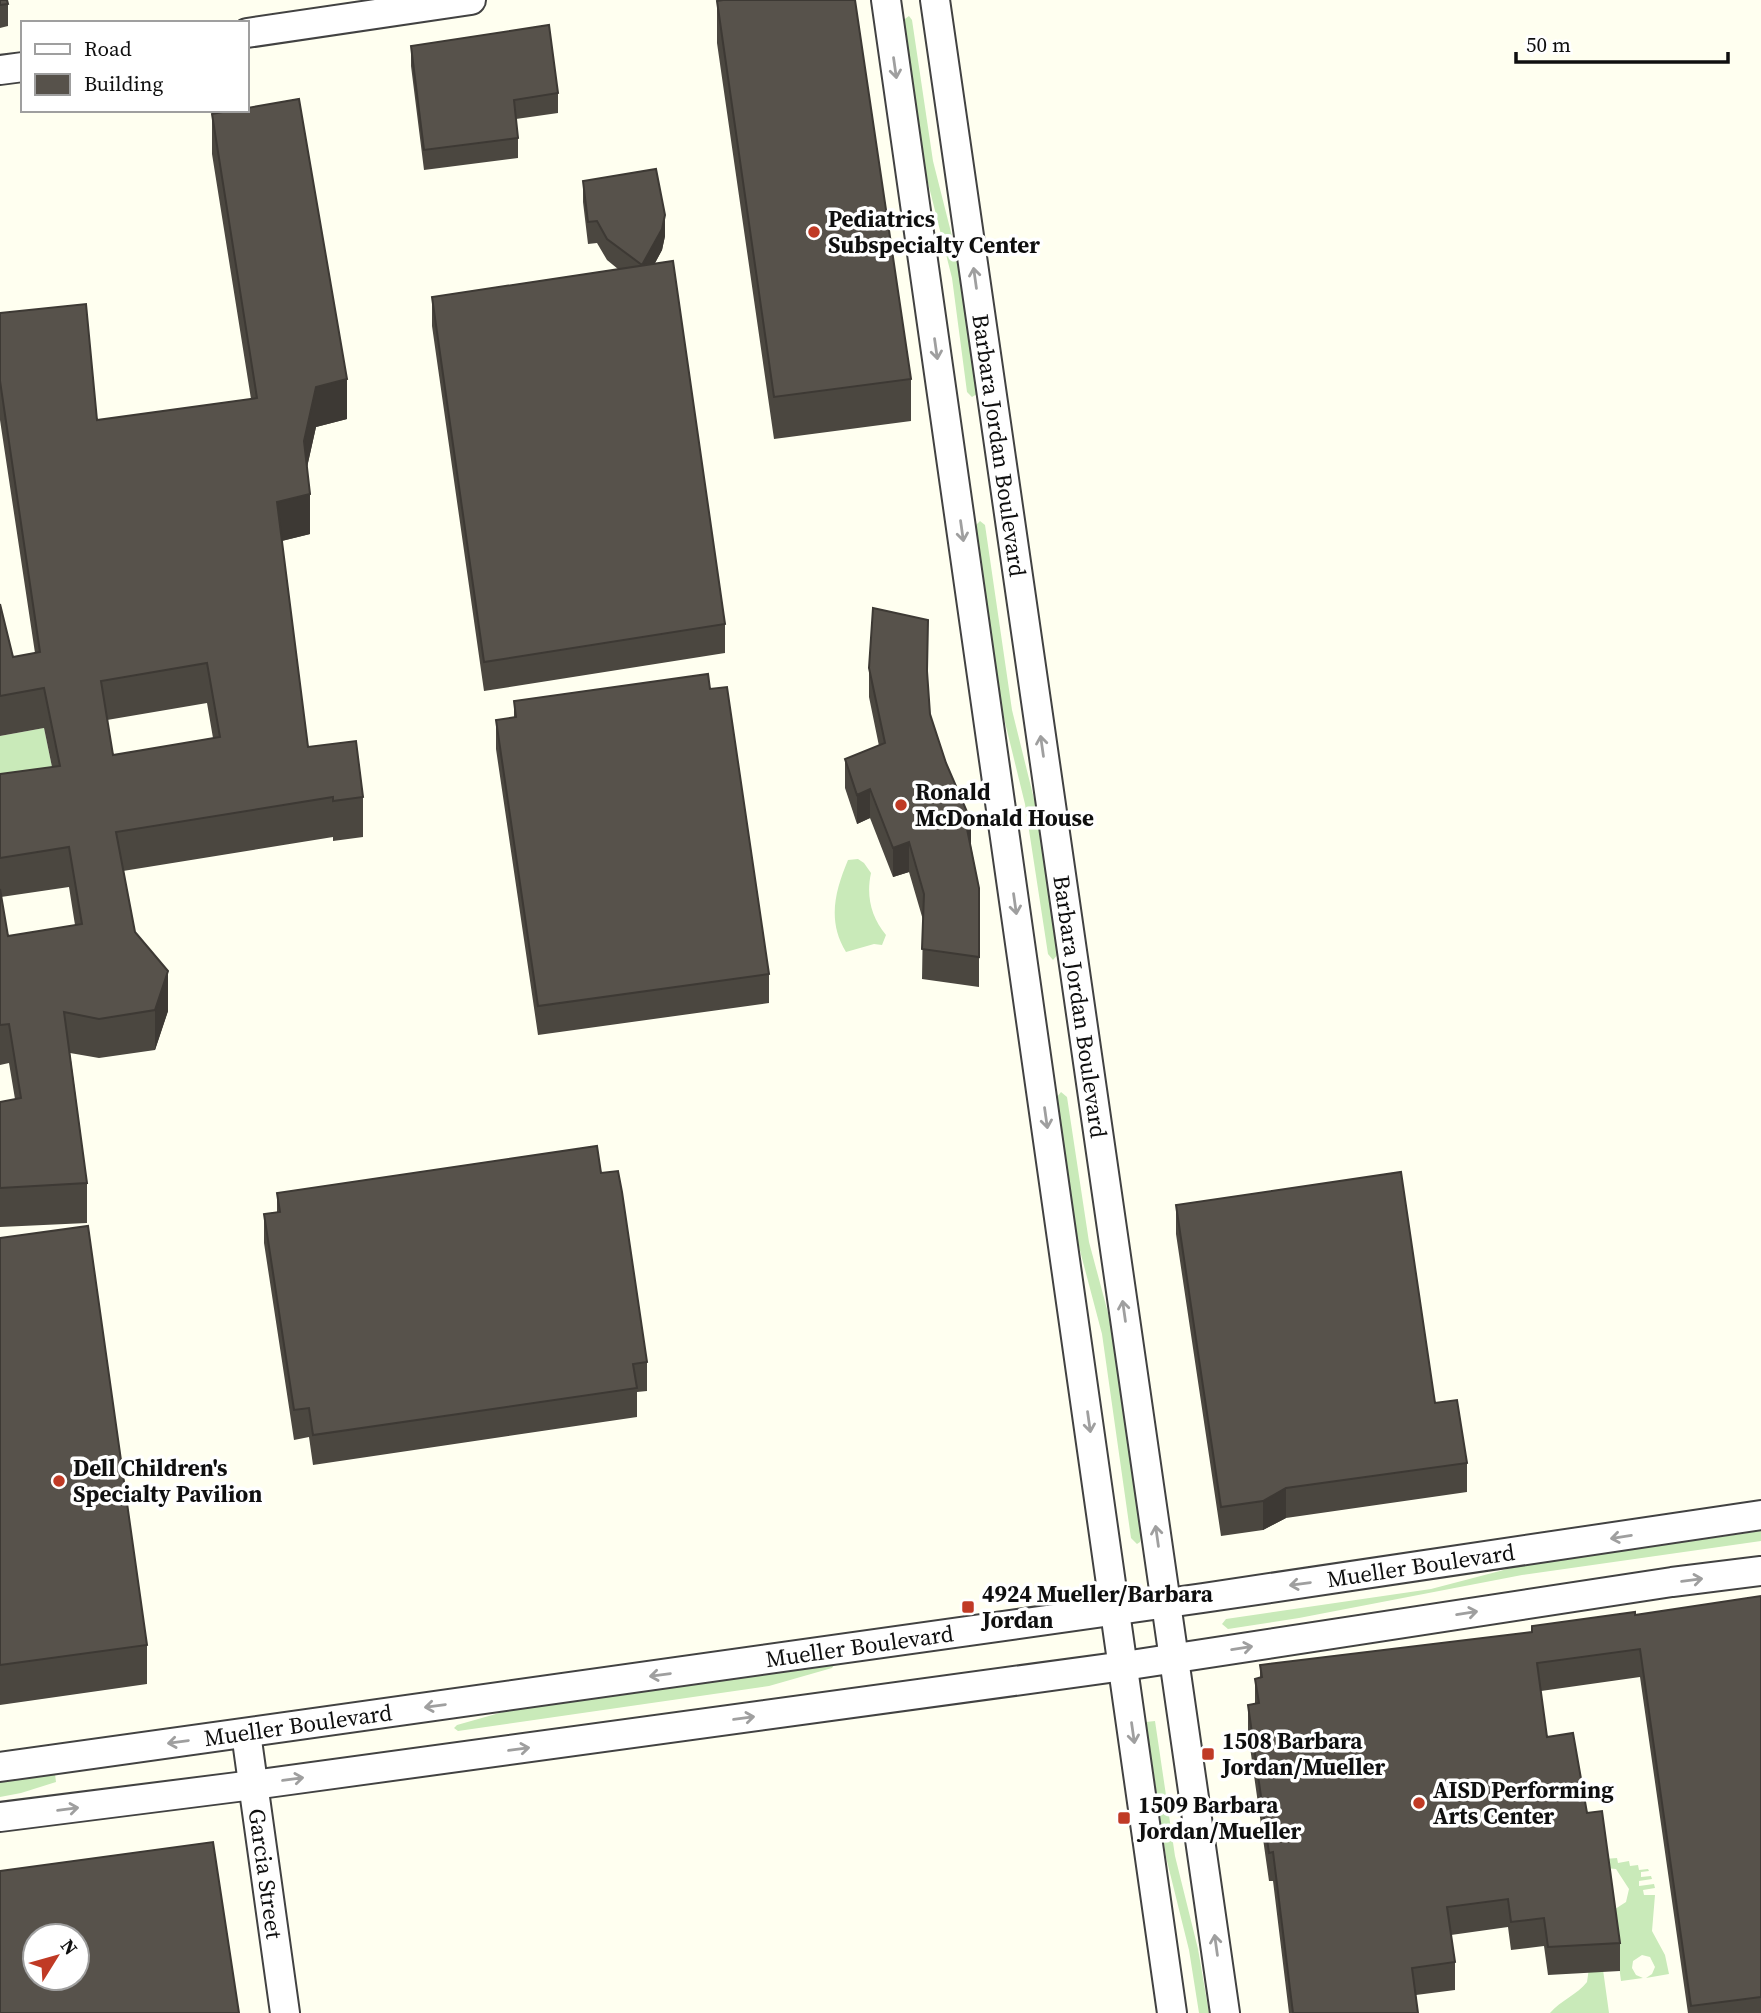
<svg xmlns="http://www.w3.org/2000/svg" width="1761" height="2013" viewBox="0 0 1761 2013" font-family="'Source Serif 4',serif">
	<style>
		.grass { fill: #c9eab9 }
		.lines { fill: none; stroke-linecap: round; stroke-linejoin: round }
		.minor-casing { stroke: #424242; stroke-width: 32 }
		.minor { stroke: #fff; stroke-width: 28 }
		.wall { fill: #4b4740; fill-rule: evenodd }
		.shaded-wall { fill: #3d3934 }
		.building { fill: #57524b; stroke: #3d3934; stroke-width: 2; fill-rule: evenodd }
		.oneway { stroke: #9f9f9f }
		.poi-dot { fill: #c03a25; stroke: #fff; stroke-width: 2.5 }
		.labels { text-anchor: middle; stroke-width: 7; stroke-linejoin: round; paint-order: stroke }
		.poi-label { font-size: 23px; font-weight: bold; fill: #0f0f0f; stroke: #fff; text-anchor: start }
		.street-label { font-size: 23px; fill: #0f0f0f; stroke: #fff }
	</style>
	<rect width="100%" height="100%" fill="#fffff0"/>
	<path class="grass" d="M909,16L912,20L933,161L957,256L977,391V394L972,397L967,392L952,278L923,163L902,21Z
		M980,521L985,525L1012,710L1035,803L1058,954L1053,960L1048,954L1025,804L1002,710L975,526Z
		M44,728L60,806L0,814V736Z
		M858,859L864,863L871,873C866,896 871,917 886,935L882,945L874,944L846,952C827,921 835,891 848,860Z
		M1061,1092L1067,1097L1089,1242L1111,1324L1141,1537L1140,1542L1137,1544L1131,1538L1102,1334L1078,1243L1057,1097Z
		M1761,1531V1541L1522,1575L1299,1618L1228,1629L1222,1624L1226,1619L1431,1589L1519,1566L1546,1562Z
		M831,1664L834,1665L832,1668L769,1686L458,1731L454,1728L457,1725L517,1708Z
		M1155,1721L1175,1856L1198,1949L1209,2013H1199L1189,1950L1166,1857L1146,1722Z
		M55,1774L56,1782L21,1793L0,1797V1782Z
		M1617,1858L1618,1863L1629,1861L1630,1866L1638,1865L1639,1870L1648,1869L1649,1871L1641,1872V1877L1651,1876L1652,1879L1639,1881V1886L1654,1884L1655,1888L1643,1890L1644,1895H1655L1652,1931L1665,1955L1669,1974L1646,1978L1652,1974L1655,1967L1650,1957L1642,1955L1633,1961L1632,1968L1636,1975L1643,1978L1621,1981L1612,1911L1626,1902L1629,1889L1616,1869L1605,1868L1604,1859Z
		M1596,1919L1609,2013H1550C1561,2000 1577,1995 1587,1982Z"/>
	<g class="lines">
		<g class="minor-casing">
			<g id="minor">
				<path d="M886,0L1172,2013"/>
				<path id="s1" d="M935,0L1225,2013"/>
				<path d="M247,33L471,0"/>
				<path d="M0,70L23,67"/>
				<path id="s2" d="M246,1733L285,2013"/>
				<path id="s3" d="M0,1767L1203,1598L1761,1515"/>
				<path d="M0,1817L253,1785L1124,1666L1672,1582L1761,1571"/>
			</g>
		</g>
		<use href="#minor" class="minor"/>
	</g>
	<path class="wall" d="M0,0L8,4V26L0,28Z
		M717,1L911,379V421L774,439L717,43Z
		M411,46L558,93V113L516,119L518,138V158L424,170L411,66Z
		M212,114L347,419L316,427L307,467L310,534L282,541L308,747L363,797V837L333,841V837L123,871L135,932L168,1011L155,1050L99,1058L70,1053L87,1183V1223L0,1227V1102L15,1099L9,1063L0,1065V774L52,767L44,728L0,736V604L13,657L35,653L0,420V313L97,420L251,399L212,154ZM207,703L213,738L113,755L107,720ZM69,887L75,925L8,936L1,897Z
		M583,181L665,236L662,250L655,263L725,624V653L484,691L432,326V297L618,269L607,260L597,243L588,244L583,202Z
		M928,649L927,678L930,714L971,846L979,888V987L922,979L923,920L909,872L893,877L870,818L857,824L845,788V759L879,746L869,697V668Z
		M710,689L769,974V1003L538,1035L496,749V720L514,718V701Z
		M601,1173L647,1362V1391L637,1392V1417L313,1465L309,1437L294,1440L264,1243V1214L277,1212V1193Z
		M1176,1205L1435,1403L1467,1463V1492L1286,1518L1263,1530L1221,1536L1176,1234Z
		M0,1238L147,1645V1684L0,1705Z
		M1761,1596V2013H1688L1640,1677L1541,1691L1547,1737L1587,1813L1620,1943V1971L1548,1975L1544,1946L1511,1950L1508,1927L1451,1935L1455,1962V1990L1416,1995L1418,2013H1289L1273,1881H1269L1248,1733V1705L1255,1704V1679L1260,1678V1665L1532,1632V1626L1635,1615Z"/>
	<path class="shaded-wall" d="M665,215V236L662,250L642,287V265Z
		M347,379V419L316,427L304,481V441L316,387Z
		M310,494V534L277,542V502Z
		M870,789V818L857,824V795Z
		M971,821V850L966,824Z
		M909,842V872L893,877V848Z
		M168,971V1011L155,1050V1010Z
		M1286,1488V1518L1263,1530V1501Z"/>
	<path class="building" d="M0,0H7L8,4L0,5Z
		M723,0H855L911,379L774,397L717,1Z
		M549,25L558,93L514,100L518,138L424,150L411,46Z
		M299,99L347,379L316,387L304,441L310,494L277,502L308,747L356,741L363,797L333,801V797L116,832L135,932L168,971L155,1010L99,1019L64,1012L87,1183L0,1188V1102L21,1098L9,1024L0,1025V889L8,936L82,924L69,847L0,858V774L60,766L44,688L0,696V604L13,657L40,652L0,381V313L86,304L97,420L257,398L212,114L233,110H247V108ZM207,663L220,737L113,755L101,681Z
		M656,169L665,215L662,229L642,265L607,239L597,221L588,222L583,181Z
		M673,261L725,624L484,662L432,297Z
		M873,608L928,620L927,671L930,714L946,763L971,821L966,824L979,888V957L922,949L924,894L909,842L893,848L870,789L857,795L845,759L885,743L869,668Z
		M708,674L710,689L727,687L769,974L538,1006L496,720L516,717L514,701Z
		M597,1146L601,1173L618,1171L622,1192L647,1362L633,1364L637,1388L313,1435L309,1408L294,1410L264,1214L280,1212L277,1193Z
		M1401,1172L1435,1403L1457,1400L1467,1463L1286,1488L1263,1501L1221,1507L1176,1205Z
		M88,1226L147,1645L0,1665V1238Z
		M1761,1596V1997L1691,2006L1640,1649L1537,1663L1547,1737L1573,1733L1587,1813L1602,1811L1620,1943L1548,1947L1544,1918L1511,1922L1508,1899L1447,1907L1455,1962L1412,1968L1418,2013H1293L1273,1852L1269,1853L1248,1705L1259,1703L1255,1679L1262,1677L1260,1665L1532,1632V1626L1635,1612V1615Z
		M213,1842L239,2013H0V1871ZM35,1936H77V1978H35Z"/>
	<defs><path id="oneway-shaft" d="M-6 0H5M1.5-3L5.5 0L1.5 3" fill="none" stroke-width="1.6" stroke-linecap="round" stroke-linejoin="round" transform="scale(1.75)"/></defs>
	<g class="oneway">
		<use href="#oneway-shaft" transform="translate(895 68) rotate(82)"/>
		<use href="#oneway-shaft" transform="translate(975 278) rotate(-98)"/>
		<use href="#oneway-shaft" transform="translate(936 349) rotate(82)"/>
		<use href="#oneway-shaft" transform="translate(962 531) rotate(82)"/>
		<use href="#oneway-shaft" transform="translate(1042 746) rotate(-98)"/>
		<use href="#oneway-shaft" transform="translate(1015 904) rotate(82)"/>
		<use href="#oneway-shaft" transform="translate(1046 1118) rotate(82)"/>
		<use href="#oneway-shaft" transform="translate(1124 1311) rotate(-98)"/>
		<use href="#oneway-shaft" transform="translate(1089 1422) rotate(82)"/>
		<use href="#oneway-shaft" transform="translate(1157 1536) rotate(-98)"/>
		<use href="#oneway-shaft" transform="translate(1621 1537) rotate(171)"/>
		<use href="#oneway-shaft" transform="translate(1692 1580) rotate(-7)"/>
		<use href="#oneway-shaft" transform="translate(1300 1584) rotate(172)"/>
		<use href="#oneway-shaft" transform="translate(1467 1613) rotate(-9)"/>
		<use href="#oneway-shaft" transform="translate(1242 1648) rotate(-9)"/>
		<use href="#oneway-shaft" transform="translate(660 1675) rotate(172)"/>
		<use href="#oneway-shaft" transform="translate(435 1706) rotate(172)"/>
		<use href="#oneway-shaft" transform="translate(744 1718) rotate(-8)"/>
		<use href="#oneway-shaft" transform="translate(1133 1733) rotate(82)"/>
		<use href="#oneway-shaft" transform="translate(178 1742) rotate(172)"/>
		<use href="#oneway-shaft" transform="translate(519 1749) rotate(-8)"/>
		<use href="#oneway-shaft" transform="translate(293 1779) rotate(-8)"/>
		<use href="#oneway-shaft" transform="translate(68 1809) rotate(-7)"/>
		<use href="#oneway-shaft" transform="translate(1216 1945) rotate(-98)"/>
	</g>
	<g class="poi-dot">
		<circle cx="814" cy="232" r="7"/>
		<circle cx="901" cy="805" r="7"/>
		<circle cx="59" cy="1481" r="7"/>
		<rect x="961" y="1600" width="14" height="14" rx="3.5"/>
		<rect x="1201" y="1747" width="14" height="14" rx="3.5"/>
		<circle cx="1419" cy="1803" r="7"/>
		<rect x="1117" y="1811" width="14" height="14" rx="3.5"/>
	</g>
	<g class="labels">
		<g class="poi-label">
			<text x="828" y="227">Pediatrics<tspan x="828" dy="26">Subspecialty Center</tspan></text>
			<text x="915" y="800">Ronald<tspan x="915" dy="26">McDonald House</tspan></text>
			<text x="73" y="1476">Dell Children's<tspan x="73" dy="26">Specialty Pavilion</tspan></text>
			<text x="982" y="1602">4924 Mueller/Barbara<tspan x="982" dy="26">Jordan</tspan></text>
			<text x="1222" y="1749">1508 Barbara<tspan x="1222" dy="26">Jordan/Mueller</tspan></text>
			<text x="1433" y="1798">AISD Performing<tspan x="1433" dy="26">Arts Center</tspan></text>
			<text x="1138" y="1813">1509 Barbara<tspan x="1138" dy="26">Jordan/Mueller</tspan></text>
		</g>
		<g class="street-label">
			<text dy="8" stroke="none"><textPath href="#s1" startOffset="450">Barbara Jordan Boulevard</textPath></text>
			<text dy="8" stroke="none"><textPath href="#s1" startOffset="1017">Barbara Jordan Boulevard</textPath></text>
			<text dy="8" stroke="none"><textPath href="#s3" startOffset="1435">Mueller Boulevard</textPath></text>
			<text dy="8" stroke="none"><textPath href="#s3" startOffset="868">Mueller Boulevard</textPath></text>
			<text dy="8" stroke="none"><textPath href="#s3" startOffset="301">Mueller Boulevard</textPath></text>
			<text dy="8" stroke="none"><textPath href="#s2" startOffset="142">Garcia Street</textPath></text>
		</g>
	</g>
	<rect x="21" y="21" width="228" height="91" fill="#ffffff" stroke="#9f9f9f" stroke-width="2"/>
	<rect x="35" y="44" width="35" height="10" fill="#ffffff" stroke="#9f9f9f" stroke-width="2"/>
	<text x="84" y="56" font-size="21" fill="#0f0f0f">Road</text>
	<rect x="35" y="74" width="35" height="21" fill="#57524b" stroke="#9f9f9f" stroke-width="2"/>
	<text x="84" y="91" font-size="21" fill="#0f0f0f">Building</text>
	<g transform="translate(56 1957) rotate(53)"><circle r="33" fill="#ffffff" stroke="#9f9f9f" stroke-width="2"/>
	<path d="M0-5L12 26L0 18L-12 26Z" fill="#c03a25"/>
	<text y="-10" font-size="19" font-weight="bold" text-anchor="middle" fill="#0f0f0f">N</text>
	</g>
	<path d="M1516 52v10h212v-10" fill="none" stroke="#0f0f0f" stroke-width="3.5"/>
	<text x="1526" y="52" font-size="21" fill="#0f0f0f" stroke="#ffffff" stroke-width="5" paint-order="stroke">50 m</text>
</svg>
